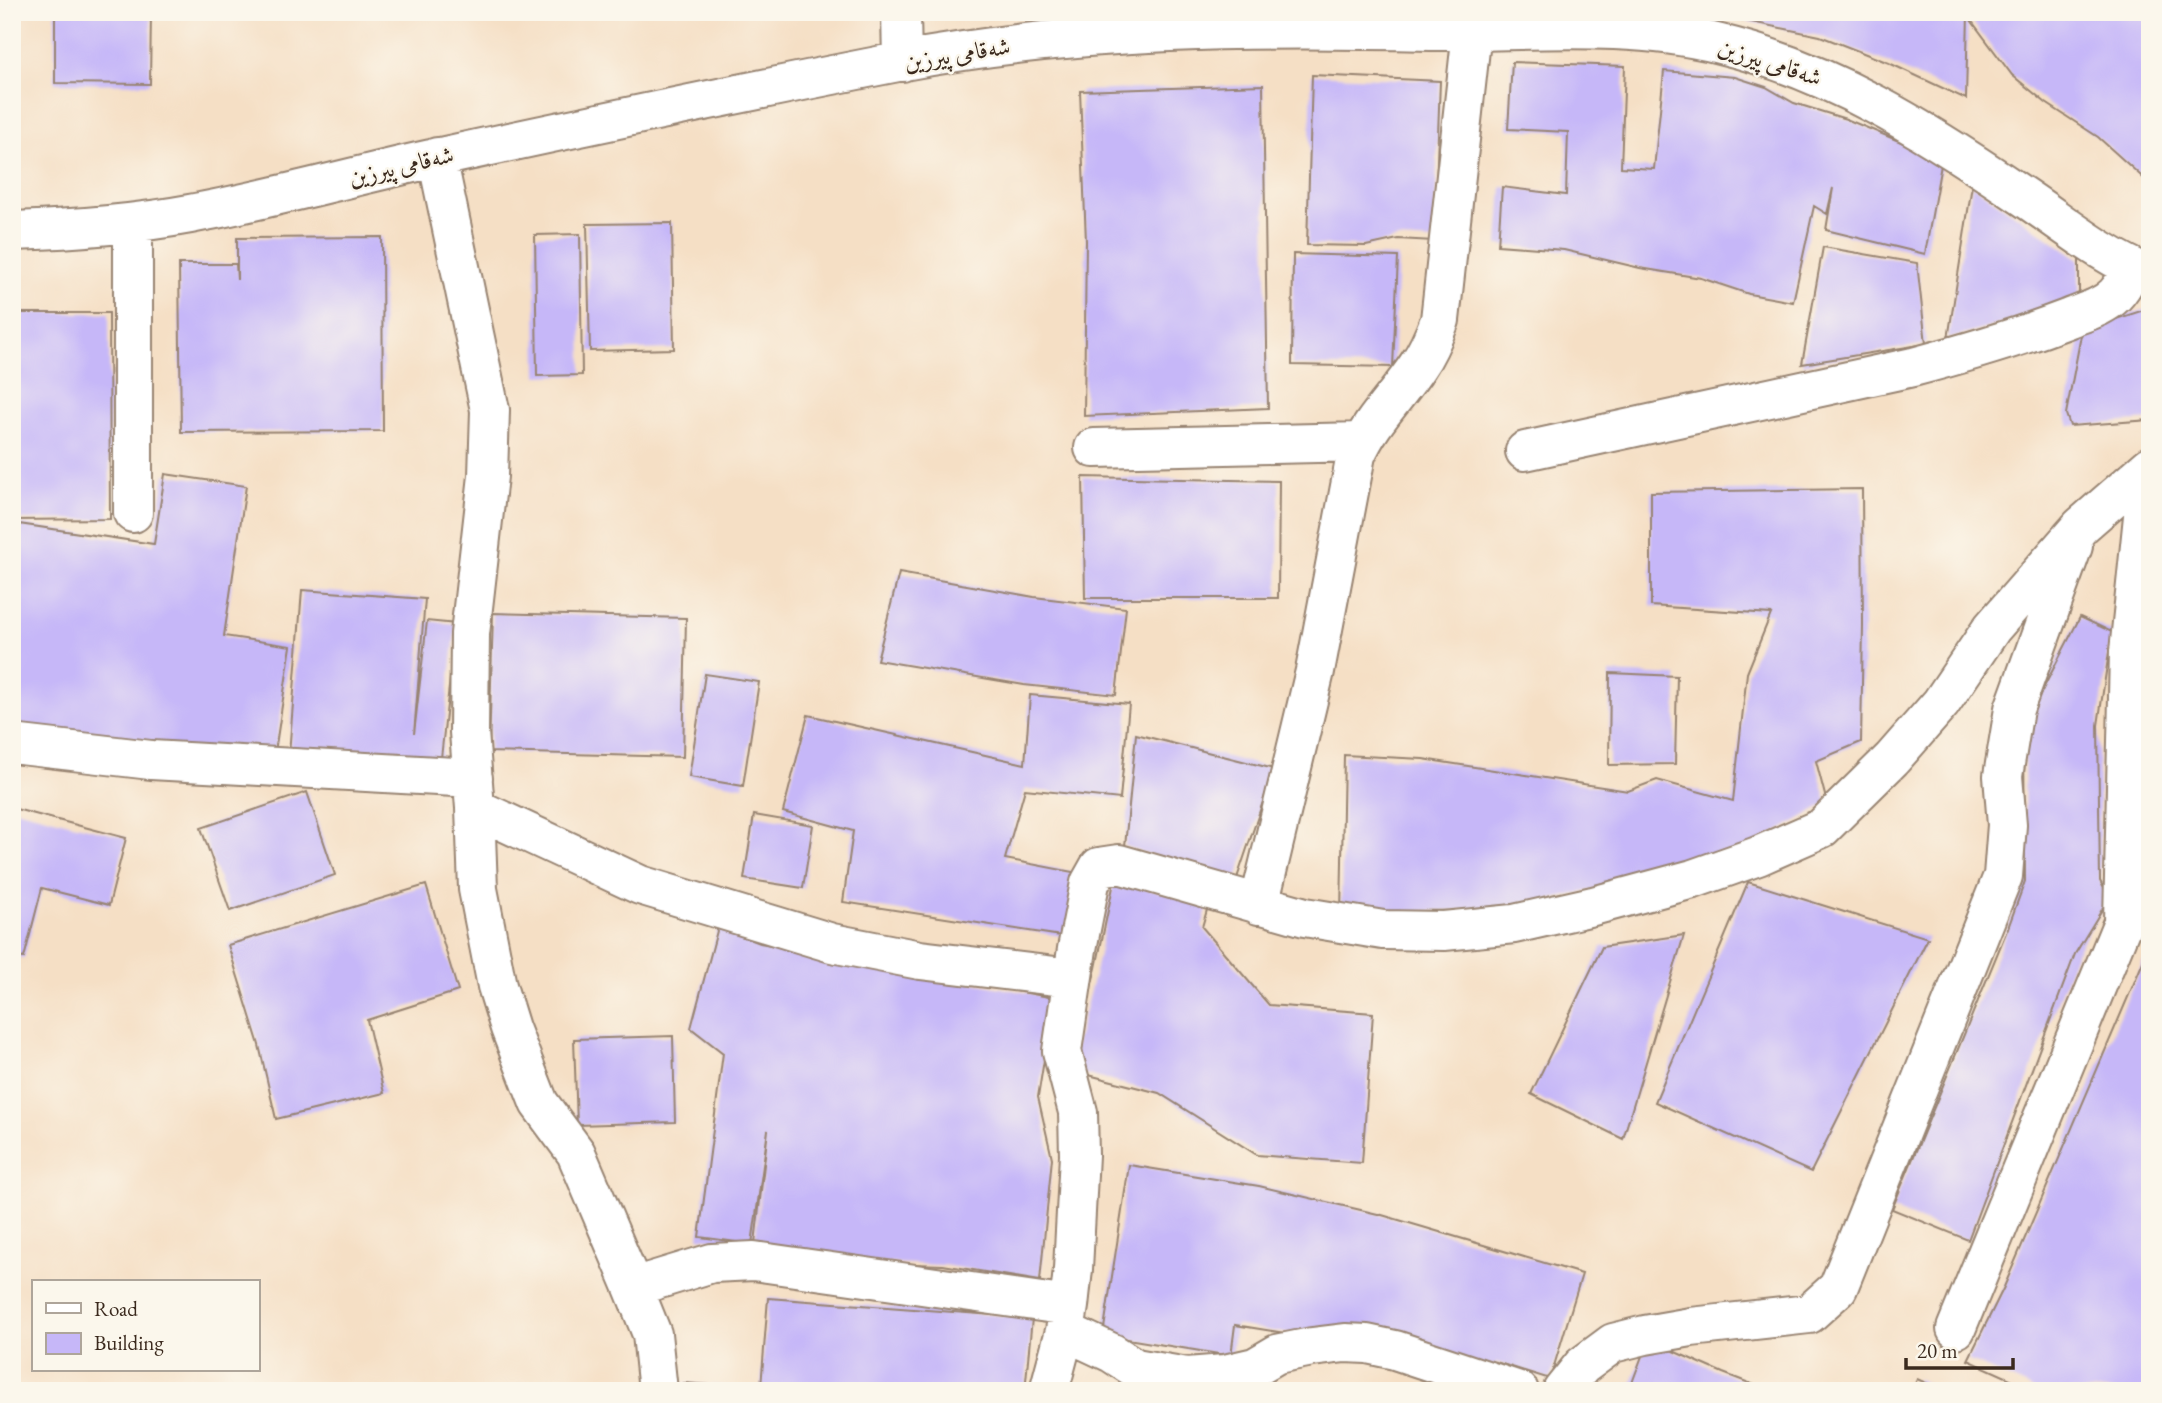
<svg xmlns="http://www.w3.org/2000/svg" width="2162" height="1403" viewBox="0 0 2162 1403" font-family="'EB Garamond',Amiri,serif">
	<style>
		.building { fill: #c6b7f8 }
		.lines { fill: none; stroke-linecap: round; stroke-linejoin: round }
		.minor-casing { stroke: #988472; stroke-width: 42 }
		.minor { stroke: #fff; stroke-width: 38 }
		.labels { text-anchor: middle; stroke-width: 5; stroke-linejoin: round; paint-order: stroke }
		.street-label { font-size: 24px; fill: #3b2a1e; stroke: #fbf7ec }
	</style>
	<rect width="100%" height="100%" fill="#fbf7ec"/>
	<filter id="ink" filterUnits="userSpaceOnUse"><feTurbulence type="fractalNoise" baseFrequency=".0143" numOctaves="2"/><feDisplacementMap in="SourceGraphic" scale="14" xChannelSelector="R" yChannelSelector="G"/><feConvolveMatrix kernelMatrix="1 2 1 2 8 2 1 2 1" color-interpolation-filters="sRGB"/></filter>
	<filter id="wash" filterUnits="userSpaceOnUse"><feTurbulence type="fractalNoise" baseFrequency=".00686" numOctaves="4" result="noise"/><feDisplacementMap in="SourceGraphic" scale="28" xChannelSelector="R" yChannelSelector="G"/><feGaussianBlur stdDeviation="1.57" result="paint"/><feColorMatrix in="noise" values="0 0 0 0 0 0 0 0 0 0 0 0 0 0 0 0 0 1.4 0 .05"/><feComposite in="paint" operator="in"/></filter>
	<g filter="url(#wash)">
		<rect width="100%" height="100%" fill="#f5dfc5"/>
		<g id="blocks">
			<path class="building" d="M55,12H151L150,84L55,83Z
				M1697,12H1968L1966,99L1889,63L1820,36L1722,16L1697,14Z
				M1971,12H2150V184L2098,137L2046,103L2012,75L1968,16Z
				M1512,62L1625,66L1621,167L1654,169L1664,71L1735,77L1766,87L1794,103L1846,119L1942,159L1925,254L1826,230L1833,188L1827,214L1814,206L1793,302L1749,294L1701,278L1640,268L1564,250L1498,245L1502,187L1566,195L1568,132L1508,129Z
				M1312,75L1440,81L1434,241L1398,239L1366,246L1307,245Z
				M1263,85L1268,408L1084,416L1086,241L1080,91Z
				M1972,185L2079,259V302L1948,339Z
				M672,223L674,349L590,351L587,224Z
				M580,234L582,375L537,376L535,235Z
				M382,237L383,431L181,432L179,264H236L237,280V238Z
				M1823,247L1917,263L1926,344L1802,364Z
				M1293,254L1398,257L1393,367L1292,365Z
				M2150,308V420L2070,426L2066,414L2082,330Z
				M12,313H109L110,519L12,520Z
				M165,474L246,486L224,636L291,646L273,765L12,726V523L154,544Z
				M1083,477L1279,481L1278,598H1085Z
				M1862,489L1863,625L1861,742L1816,761L1827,803L1734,857L1507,910L1422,911L1341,915L1344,755L1423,759L1628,791L1657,780L1733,801L1747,673L1771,614L1651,606V492Z
				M899,573L1034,597L1126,608L1116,695L1024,685L877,660Z
				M302,590L425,599L414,734L427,621L456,624L440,767L289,754Z
				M493,613L686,618L683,757L489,752Z
				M2080,617L2112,632L2098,725L2100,881L2109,898L2075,954L1968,1240L1892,1209L2008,928L2025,881L2024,726Z
				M1610,673L1677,676L1675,764L1609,765Z
				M705,674L759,682L743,786L689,777Z
				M1030,695L1129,704L1120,799L1025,789L1005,859L1083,874L1068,937L843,902L853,831L783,812L808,715L1025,764Z
				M2148,730H2150L2148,911L2141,856L2143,783Z
				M1136,734L1274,769L1235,884L1125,846Z
				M307,792L335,875L230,911L201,828Z
				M12,808L126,838L109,905L42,888L24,958L12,956Z
				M754,815L813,825L803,888L744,879Z
				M1114,882L1209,903L1202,927L1269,1005L1373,1013L1362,1163L1257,1155L1159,1093L1069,1070L1096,968Z
				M1748,882L1928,938L1811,1172L1655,1102Z
				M426,885L458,991L367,1020L384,1093L276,1119L259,1045L228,945Z
				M718,927L760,943L1054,998L1038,1097L1052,1158L1040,1281L943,1265L885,1263L754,1252L768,1130L752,1244L699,1237L723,1053L691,1028Z
				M1684,935L1623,1139L1531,1094L1602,947Z
				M2146,955L2150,956V1391H2037L1968,1360L2004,1287Z
				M673,1036L675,1122L577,1125L574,1039Z
				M1129,1165L1259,1186L1382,1215L1582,1274L1550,1379L1496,1362L1494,1367L1235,1325L1231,1356L1103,1335Z
				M768,1298L1032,1318L1025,1391H790L761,1387Z
				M1648,1340L1723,1373L1770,1391H1629Z
				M1917,1379L1944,1391H1912Z
				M684,1383L761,1389V1391H683Z"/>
		</g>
	</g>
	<g filter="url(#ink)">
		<use href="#blocks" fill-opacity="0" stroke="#988472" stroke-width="2"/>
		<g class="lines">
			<g class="minor-casing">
				<path id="minor" d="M901,12L902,62
					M437,157L490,410L488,476L470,634L469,732L475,808L478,889L497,986L510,1028L539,1103L576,1153L633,1287L652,1334L658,1391
					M133,223V513
					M12,231C72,229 131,225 190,214C274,199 356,175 440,157C592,124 745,92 898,62C1076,28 1251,27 1431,31C1527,32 1626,21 1720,44C1830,70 1925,130 2018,193C2061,221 2101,256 2150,275
					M1094,448L1362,442
					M1525,451L1913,367C1966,353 2017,338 2067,319C2084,312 2102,308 2115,295C2123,287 2127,278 2132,268
					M12,744L151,760L473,778
					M475,808L640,885L832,943L920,960L1072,978
					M1259,905L1315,671L1356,455C1371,420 1398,396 1418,365C1428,351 1434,336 1440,320L1472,31
					M633,1287L712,1263L754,1261L1069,1306
					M1956,1329L2123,922L2129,652L2148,468
					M1065,1331L1112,1353L1135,1368L1187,1377L1225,1374L1255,1367L1277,1354L1312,1347L1345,1343L1367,1344L1395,1350L1519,1391
					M1049,1391L1065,1331L1069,1306L1073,1269L1079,1155L1078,1112L1062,1051L1077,949L1090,883L1099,867L1119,864L1305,917L1383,930L1444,931L1514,924L1593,906L1693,879L1758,856L1822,828L1892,759L1941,703L1992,628L2081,526L2150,466
					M1562,1391L1582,1366L1613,1343L1645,1335L1691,1327L1809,1314L1838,1288L2003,876L2007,825L2003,776L2014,709L2073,546"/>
			</g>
			<use href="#minor" class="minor"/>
		</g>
	</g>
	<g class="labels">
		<g class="street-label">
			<text transform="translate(957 54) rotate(-9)" y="8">شەقامی پیرزین</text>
			<text transform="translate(1770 62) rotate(18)" y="8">شەقامی پیرزین</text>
			<text transform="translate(401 166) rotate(-13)" y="8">شەقامی پیرزین</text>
		</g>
	</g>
	<rect width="2162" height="1403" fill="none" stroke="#fbf7ec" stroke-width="42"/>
	<rect x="32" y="1280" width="228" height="91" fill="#fbf7ec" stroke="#aea59a" stroke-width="2"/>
	<rect x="46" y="1303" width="35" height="10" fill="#ffffff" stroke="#aea59a" stroke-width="2"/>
	<text x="94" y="1316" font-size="21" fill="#3b2a1e">Road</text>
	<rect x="46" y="1333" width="35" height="21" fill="#c6b7f8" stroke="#aea59a" stroke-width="2"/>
	<text x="94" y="1350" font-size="21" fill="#3b2a1e">Building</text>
	<path d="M1906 1358v10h107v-10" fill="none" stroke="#3b2a1e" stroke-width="3.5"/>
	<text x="1917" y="1358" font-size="21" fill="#3b2a1e" stroke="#fbf7ec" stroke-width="5" paint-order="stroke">20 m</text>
</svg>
